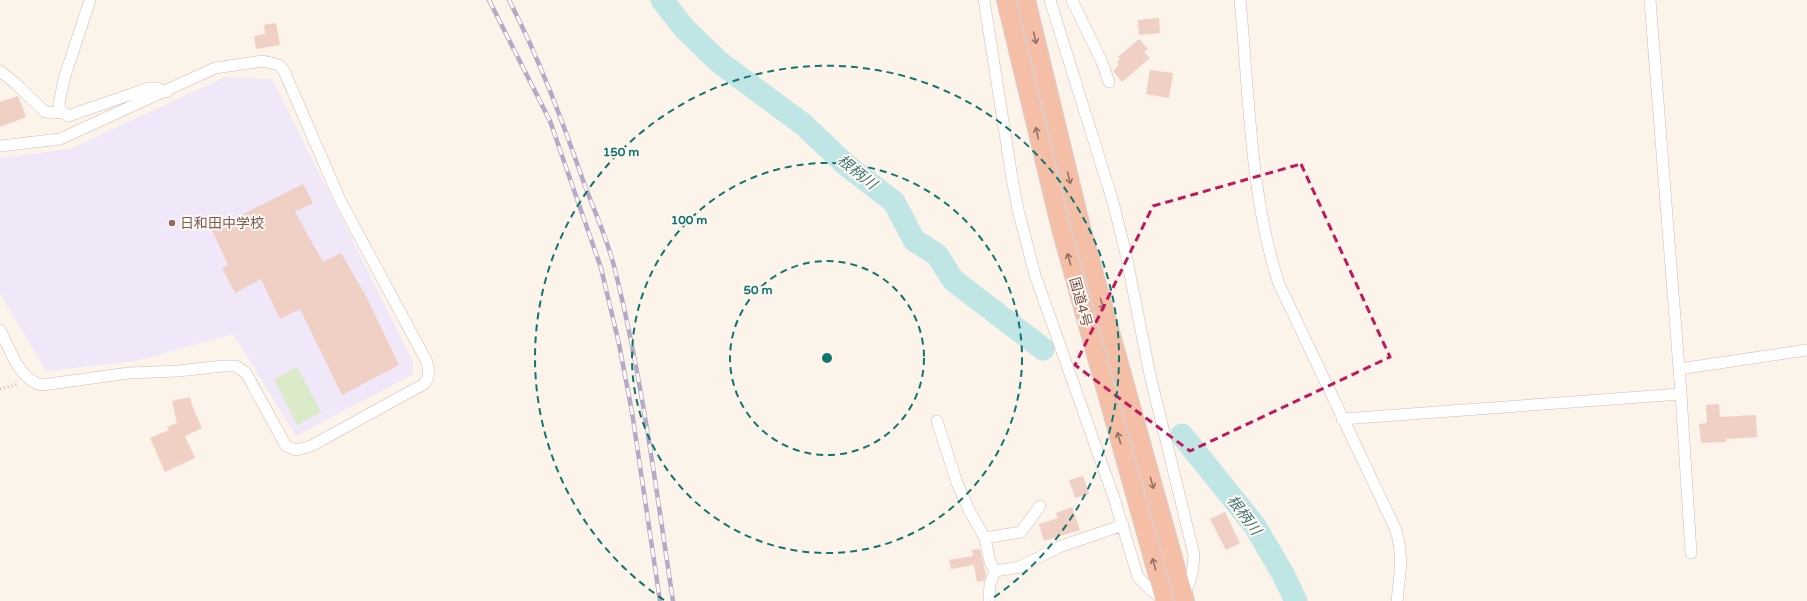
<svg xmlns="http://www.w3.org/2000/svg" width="1807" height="601" viewBox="0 0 1807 601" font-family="'Varela Round','Noto Sans JP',sans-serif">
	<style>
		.education { fill: #f0e7f9 }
		.green { fill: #dbeac9 }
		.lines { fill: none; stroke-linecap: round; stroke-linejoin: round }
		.river { stroke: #c0e5e5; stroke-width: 23 }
		.building { fill: #f0cfc4 }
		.minor-casing { stroke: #d1bcb3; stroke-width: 12 }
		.trunk-casing { stroke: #d9d0ce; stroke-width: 20 }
		.path { stroke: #d6b2a6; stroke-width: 2.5; stroke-dasharray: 1 3; stroke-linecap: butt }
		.minor { stroke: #fff; stroke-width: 11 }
		.trunk { stroke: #f4bea7; stroke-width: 18 }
		.rail-casing { stroke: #b4a9c7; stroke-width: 4.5 }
		.rail { stroke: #fef7f2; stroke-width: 3; stroke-dasharray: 9; stroke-linecap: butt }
		.oneway { stroke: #967165 }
		.marked { fill: none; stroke: #c2185b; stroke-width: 3; stroke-dasharray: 8 5; stroke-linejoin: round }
		.ring { fill: none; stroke: #0f766e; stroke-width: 2; stroke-dasharray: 7 5 }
		.education-dot { fill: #8d6e63; stroke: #fef7f2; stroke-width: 1.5 }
		.labels { text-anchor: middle; stroke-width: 4; stroke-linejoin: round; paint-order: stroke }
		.education-label { font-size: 14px; fill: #785e54; stroke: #fef7f2; text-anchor: start }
		.street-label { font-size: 14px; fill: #77574f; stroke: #fef7f2 }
		.water-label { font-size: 15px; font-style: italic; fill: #42797a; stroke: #fef7f2 }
		.centre { fill: #0f766e; stroke: #fef7f2; stroke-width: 2 }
		.ring-label { font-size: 12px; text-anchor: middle; font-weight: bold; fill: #0f766e; stroke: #fef7f2; stroke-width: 4; stroke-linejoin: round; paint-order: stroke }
	</style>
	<rect width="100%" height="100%" fill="#fcf3eb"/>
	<path class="education" d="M225,77L272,79L413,362V374L296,436L233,334L136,361L46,371L1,295L0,288V158L70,149Z"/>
	<path class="green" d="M297,367L321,412L297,425L274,379Z"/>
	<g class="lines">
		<path class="river" d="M662,0L684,28L719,62L804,125L845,164L894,202L914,240L937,255L953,280L1043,349
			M1182,435L1255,526L1283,574L1296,601"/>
	</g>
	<path class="building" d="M1159,18L1160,33L1139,35L1138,20Z
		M276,23L280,45L256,49L254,36L265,34L264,25Z
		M1139,39L1148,49L1144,52L1150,58L1122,82L1113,71L1119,65L1117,62L1120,59L1118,57Z
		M1150,70L1173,73L1169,98L1146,94Z
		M18,96L26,117L0,127V102Z
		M303,184L313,203L295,212L323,262L341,253L366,296L399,365L342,395L300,309L280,319L261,279L235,293L222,268L228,265L212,230Z
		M190,397L193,408L202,428L185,436L195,458L165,472L150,438L169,430L167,427L177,423L172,401Z
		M1719,404L1720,417L1756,415L1757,437L1726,439V442L1701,443L1699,424L1707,423L1706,405Z
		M1083,476L1089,494L1075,498L1069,480Z
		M1072,507L1080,530L1044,541L1039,524L1058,518L1056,513Z
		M1225,512L1240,543L1226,550L1210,519Z
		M980,549L986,575L984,581L977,582L974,565L951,569L949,560L973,556L972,550Z"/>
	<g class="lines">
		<g class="minor-casing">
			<path id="minor" d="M90,0L64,79L59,104L60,110L68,116L149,88H157L167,92
				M984,0L1012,178L1018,210L1035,275L1114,498L1138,577L1152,591L1165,601
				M1050,0L1113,202L1125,250L1150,375L1194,555C1193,570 1192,581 1183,594
				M1072,0L1102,62L1109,82
				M1240,0C1249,91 1250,198 1279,284L1395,528C1404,554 1400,574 1397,601
				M1650,0L1681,394L1691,553
				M0,71L15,83L45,112L62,113
				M0,146L60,139L215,68L263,61L279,65L284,71L340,200L427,362C429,371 430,377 424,384L311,446L296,450L286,446L246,373L236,366H223L178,371L129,373L42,385C19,380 10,349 0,330
				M1679,369L1807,350
				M1342,419L1681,394
				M937,421L957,483L970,512L985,538L990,562L995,571L990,584L989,601
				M985,538L1021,532L1040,506
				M995,571L1020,567L1059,547L1123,525"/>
		</g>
		<g class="trunk-casing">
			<path id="trunk" d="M1006,0L1061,229L1165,601
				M1026,0L1081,227L1185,601"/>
		</g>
		<path class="path" d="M0,389L18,384"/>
		<use href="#minor" class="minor"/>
		<use href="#trunk" class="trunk"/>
		<g class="rail-casing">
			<path id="rail" d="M489,0L550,121L601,268L619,344L632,412L660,601
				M509,0C540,60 563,123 585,186C595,212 607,239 614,266C642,376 656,489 673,601"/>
		</g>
		<use href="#rail" class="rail"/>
	</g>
	<defs><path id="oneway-shaft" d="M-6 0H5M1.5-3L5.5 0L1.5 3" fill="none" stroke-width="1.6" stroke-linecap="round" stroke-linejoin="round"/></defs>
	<g class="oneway">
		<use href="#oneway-shaft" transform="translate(1035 38) rotate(77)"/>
		<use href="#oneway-shaft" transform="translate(1037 133) rotate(-103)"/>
		<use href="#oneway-shaft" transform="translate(1069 178) rotate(76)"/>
		<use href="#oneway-shaft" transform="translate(1069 259) rotate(-105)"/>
		<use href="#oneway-shaft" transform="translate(1102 304) rotate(75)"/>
		<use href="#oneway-shaft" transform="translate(1119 438) rotate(-106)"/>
		<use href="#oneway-shaft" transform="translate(1152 483) rotate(74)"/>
		<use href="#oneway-shaft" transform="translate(1154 564) rotate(-106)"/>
	</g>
	<path class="marked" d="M1301,164L1390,357L1190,451L1075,365L1153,206Z"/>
	<g class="ring">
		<circle cx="827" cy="358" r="97"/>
		<circle cx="827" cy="358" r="195"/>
		<path d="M664 600A292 292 0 1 1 990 600"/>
	</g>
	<circle class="education-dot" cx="172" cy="223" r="4"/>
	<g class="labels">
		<g class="education-label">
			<text x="180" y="228">日和田中学校</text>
		</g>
		<g class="street-label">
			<text transform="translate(1081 302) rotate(75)" y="5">国道4号</text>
		</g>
		<g class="water-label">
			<text transform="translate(857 172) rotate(39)" y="5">根柄川</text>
			<text transform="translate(1244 515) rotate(53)" y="5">根柄川</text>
		</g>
	</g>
	<circle cx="827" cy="358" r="6" class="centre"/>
	<g class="ring-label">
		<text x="621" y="156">150 m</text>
		<text x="689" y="224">100 m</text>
		<text x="758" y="294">50 m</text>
	</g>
</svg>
